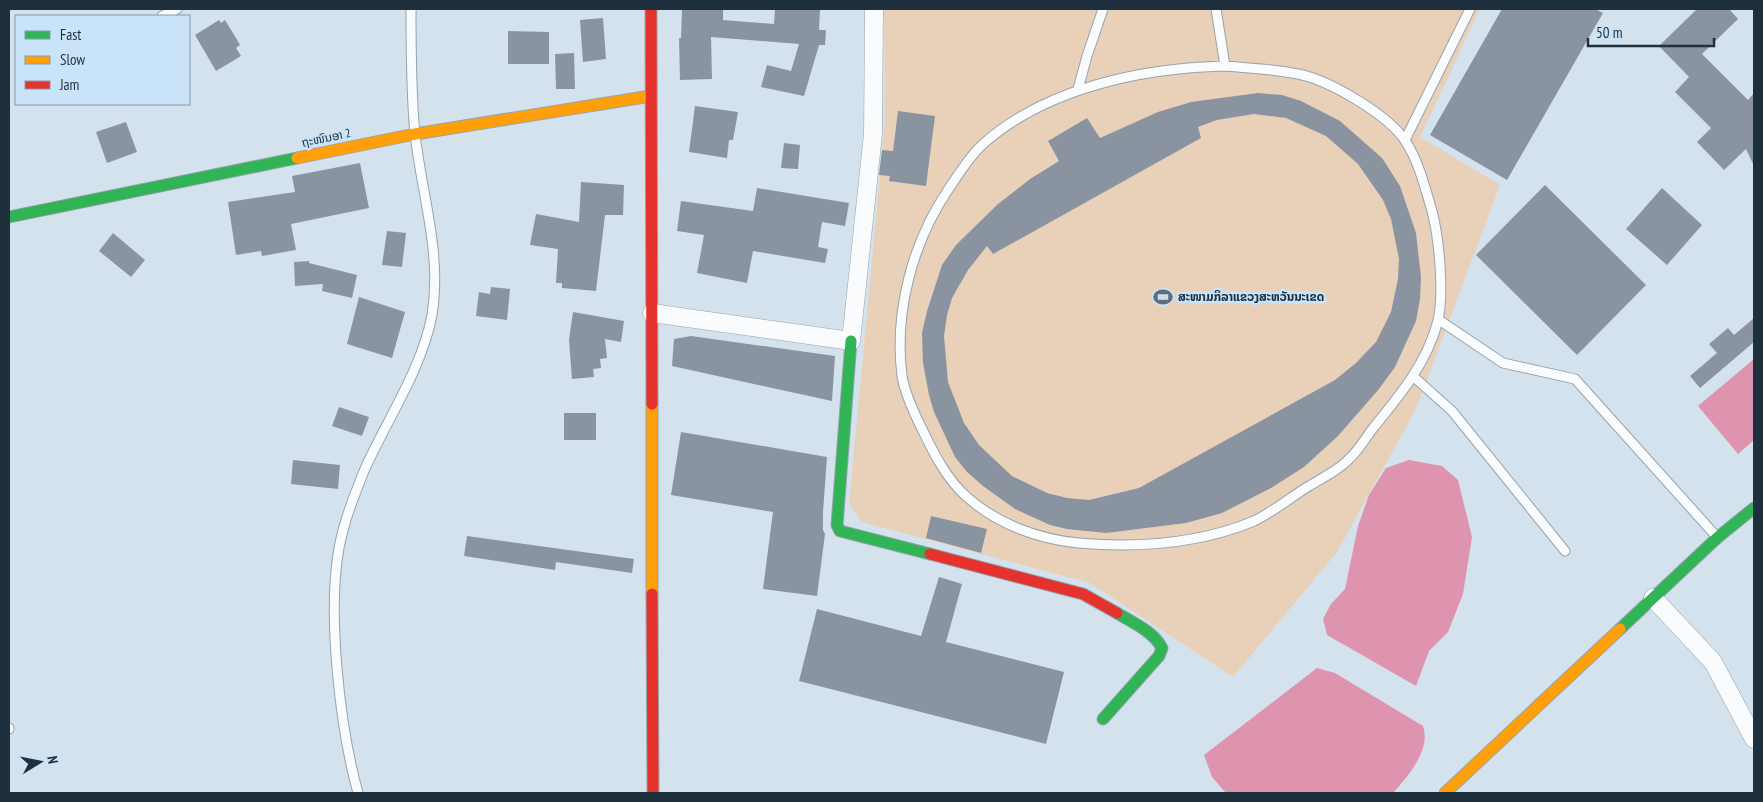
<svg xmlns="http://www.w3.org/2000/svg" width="1763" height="802" viewBox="0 0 1763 802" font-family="'PT Sans Narrow','Noto Sans Lao',sans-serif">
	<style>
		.green { fill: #e9d0b9 }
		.water { fill: #de93ae }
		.building { fill: #8a94a1; fill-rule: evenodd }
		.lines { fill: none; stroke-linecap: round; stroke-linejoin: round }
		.lane-casing { stroke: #95a3ae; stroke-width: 11 }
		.street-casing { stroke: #95a3ae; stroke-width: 19 }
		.fast-casing { stroke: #95a3ae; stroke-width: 13 }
		.slow-casing { stroke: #95a3ae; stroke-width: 13 }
		.jam-casing { stroke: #95a3ae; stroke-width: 13 }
		.lane { stroke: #f9fbfc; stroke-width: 9 }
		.street { stroke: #f9fbfc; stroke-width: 18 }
		.fast { stroke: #30b455; stroke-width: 11 }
		.slow { stroke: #ff9f0a; stroke-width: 11 }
		.jam { stroke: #e5322d; stroke-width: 11 }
		.labels { text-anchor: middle; stroke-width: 5; stroke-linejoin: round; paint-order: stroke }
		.street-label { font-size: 12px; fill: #1e303e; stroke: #c9e3f9 }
		.poi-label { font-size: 12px; font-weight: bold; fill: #1e303e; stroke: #c9e3f9; text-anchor: start }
	</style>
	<rect width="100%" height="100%" fill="#d4e2ee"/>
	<path class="green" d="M884,9H1480L1420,137L1500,185L1416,409L1337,552L1233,677L1090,583L862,522L849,504L885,122Z"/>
	<path class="water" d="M1754,359V440L1738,454L1698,406Z
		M1409,460L1442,466L1458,480L1472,537L1463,594L1448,632L1429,651L1416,686L1327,635L1323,619L1331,604L1345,589L1358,526L1369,495L1386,468Z
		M1317,668L1335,673L1423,726C1431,750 1409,775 1393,793H1226L1212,777L1204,755Z"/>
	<path class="building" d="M682,9H723V20L774,24L775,9H820L819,30H826L825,45H819L804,96L761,87L767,65L791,71L799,44L711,37L712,79L680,80L679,38H681Z
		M1502,9H1595L1603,13L1507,180L1430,135Z
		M1697,9H1729L1738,19L1702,54L1748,100L1754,93V166L1746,149L1724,170L1697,142L1711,128L1675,92L1689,77L1659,46Z
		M603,18L606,59L583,62L580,20Z
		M219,20L221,23L225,20L236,38L240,45L236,48L241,56L216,71L195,35Z
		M508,31L549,32V64H508Z
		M574,53L575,89H556L555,54Z
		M1258,93L1282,95L1301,101L1340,121L1382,158L1400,186L1416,233L1421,277L1420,299L1416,321L1395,367L1379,389L1338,436L1304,467L1271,488L1222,513L1186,523L1106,533L1067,529L1050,525L1015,509L983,486L967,472L955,457L934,412L929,395L923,363L922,333L927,311L942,265L956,245L998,204L1030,179L1059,161L1048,141L1087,118L1100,138L1158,112L1191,102ZM1254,114L1286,118L1326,136L1358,164L1383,200L1391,219L1399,259L1398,279L1391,312L1376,342L1356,363L1335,380L1139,488L1089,500L1067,498L1047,493L1012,476L979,445L964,423L948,382L944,336L947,315L952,298L968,270L987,246L993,254L1201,138L1198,127L1217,120Z
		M695,106L738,112L733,140H729L727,158L689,152Z
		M898,111L935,116L926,186L889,181L890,176L879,175L882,150L893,151Z
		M126,122L137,152L107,163L96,132Z
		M784,143L800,145L798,169L781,168Z
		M360,163L369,208L291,224L296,250L262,256L261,251L236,255L228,202L295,192L292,176Z
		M581,182L624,185L623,215H605L596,291L562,288V283H556L558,249L530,245L536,214L579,222Z
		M1545,185L1646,285L1577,355L1476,255Z
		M757,188L849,203L845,226L822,222L818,247L828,249L825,263L753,251L747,283L697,273L704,235L677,231L681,201L753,211Z
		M1662,188L1702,225L1667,265L1626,229Z
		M387,231L406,233L402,267L382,265Z
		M113,233L145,260L131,277L99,251Z
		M309,261V263L357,275L352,298L322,291L323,284L295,286L294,262Z
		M491,287L510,289L507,320L476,316L479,292L490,294Z
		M359,297L405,312L392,358L347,344Z
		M573,312L624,321L621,342L605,339L607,358L600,359L601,368L593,369L594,377L572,379L569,340Z
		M1754,318V342L1700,388L1690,376L1717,353L1709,344L1728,328L1734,335Z
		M691,336L835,356L832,401L672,366L674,339Z
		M339,407L369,417L362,436L332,426Z
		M564,413H596V440H564Z
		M681,432L827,457L823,512V530L825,534L817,596L763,589L773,512L671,495Z
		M293,460L340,465L338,489L291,484Z
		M931,516L987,529L981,553L926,538Z
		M467,536L634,559L632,573L556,562L555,570L464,556Z
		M939,577L962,584L946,642L1064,672L1046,744L799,681L817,609L921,636Z"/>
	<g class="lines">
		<g class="lane-casing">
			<path id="lane" d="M1216,9L1225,66
				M162,16L177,9
				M1225,66C1249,68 1274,69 1298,74C1329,80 1389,115 1406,142C1419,162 1425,188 1432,211C1439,238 1445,297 1437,324C1426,364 1400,395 1374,427C1366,437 1359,450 1349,459C1339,470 1322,478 1309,486C1291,497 1273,512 1254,521C1199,544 1136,548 1078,543C1038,539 997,524 967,497C947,480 933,452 922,429C914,413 905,394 902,376C894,313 912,243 948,190C958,175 969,157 982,145C1045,88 1142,68 1225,66Z
				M1078,89L1087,56L1103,9
				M1405,140L1470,9
				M1439,320L1503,363L1575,379L1716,536
				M1414,377L1452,411L1565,551
				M9,729V728
				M358,793C340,728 327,614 339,548C344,521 354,496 364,471C386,421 422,369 432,315C442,253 422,196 415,134C411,93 411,50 411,9"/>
		</g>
		<g class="street-casing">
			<path id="street" d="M652,313L851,341L873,134L874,9
				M1653,598L1713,662L1754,739"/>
		</g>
		<g class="fast-casing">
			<path id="fast" d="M9,217L297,158
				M851,341L837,525L840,531L930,554
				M1620,629L1717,538L1754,508
				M1103,719L1159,656L1162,648C1153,631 1133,623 1117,613"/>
		</g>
		<g class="slow-casing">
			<path id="slow" d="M297,158L415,134L651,96
				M652,404V594
				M1445,793L1620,629"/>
		</g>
		<g class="jam-casing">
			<path id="jam" d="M651,9L652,404
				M930,554L1083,594L1117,613
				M652,594L653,793"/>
		</g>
		<use href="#lane" class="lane"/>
		<use href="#street" class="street"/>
		<use href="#fast" class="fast"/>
		<use href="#slow" class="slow"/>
		<use href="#jam" class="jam"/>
	</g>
	<defs>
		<g id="stadium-bare" transform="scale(1.5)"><path d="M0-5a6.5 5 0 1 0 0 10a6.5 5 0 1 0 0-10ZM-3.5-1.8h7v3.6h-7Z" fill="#5e6e7c" stroke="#c9e3f9" stroke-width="2.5" paint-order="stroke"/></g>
	</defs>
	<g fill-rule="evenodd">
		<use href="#stadium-bare" x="1163" y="297"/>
	</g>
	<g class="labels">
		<g class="street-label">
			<text transform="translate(326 138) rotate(-12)" y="4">ຖະໜົນອາ 2</text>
		</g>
		<g class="poi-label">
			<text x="1178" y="301">ສະໜາມກິລາແຂວງສະຫວັນນະເຂດ</text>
		</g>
	</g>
	<rect width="1763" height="802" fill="none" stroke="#1e303e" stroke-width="20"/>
	<rect x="15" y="15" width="175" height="90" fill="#c9e3f9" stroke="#859bae"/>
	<rect x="25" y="31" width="25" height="8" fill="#30b455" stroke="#859bae"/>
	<text x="60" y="40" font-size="15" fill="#1e303e">Fast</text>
	<rect x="25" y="56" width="25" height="8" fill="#ff9f0a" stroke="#859bae"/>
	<text x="60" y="65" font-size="15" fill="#1e303e">Slow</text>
	<rect x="25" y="81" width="25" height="8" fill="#e5322d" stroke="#859bae"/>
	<text x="60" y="90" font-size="15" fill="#1e303e">Jam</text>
	<g transform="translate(40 762) rotate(80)" stroke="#c9e3f9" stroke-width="4" paint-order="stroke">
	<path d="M0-4L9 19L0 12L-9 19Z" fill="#1e303e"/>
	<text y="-8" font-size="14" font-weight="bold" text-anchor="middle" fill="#1e303e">N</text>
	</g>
	<path d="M1588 38v8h126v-8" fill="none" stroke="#1e303e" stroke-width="2.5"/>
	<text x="1596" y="38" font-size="15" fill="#1e303e" stroke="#c9e3f9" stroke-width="4" paint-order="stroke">50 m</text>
</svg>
